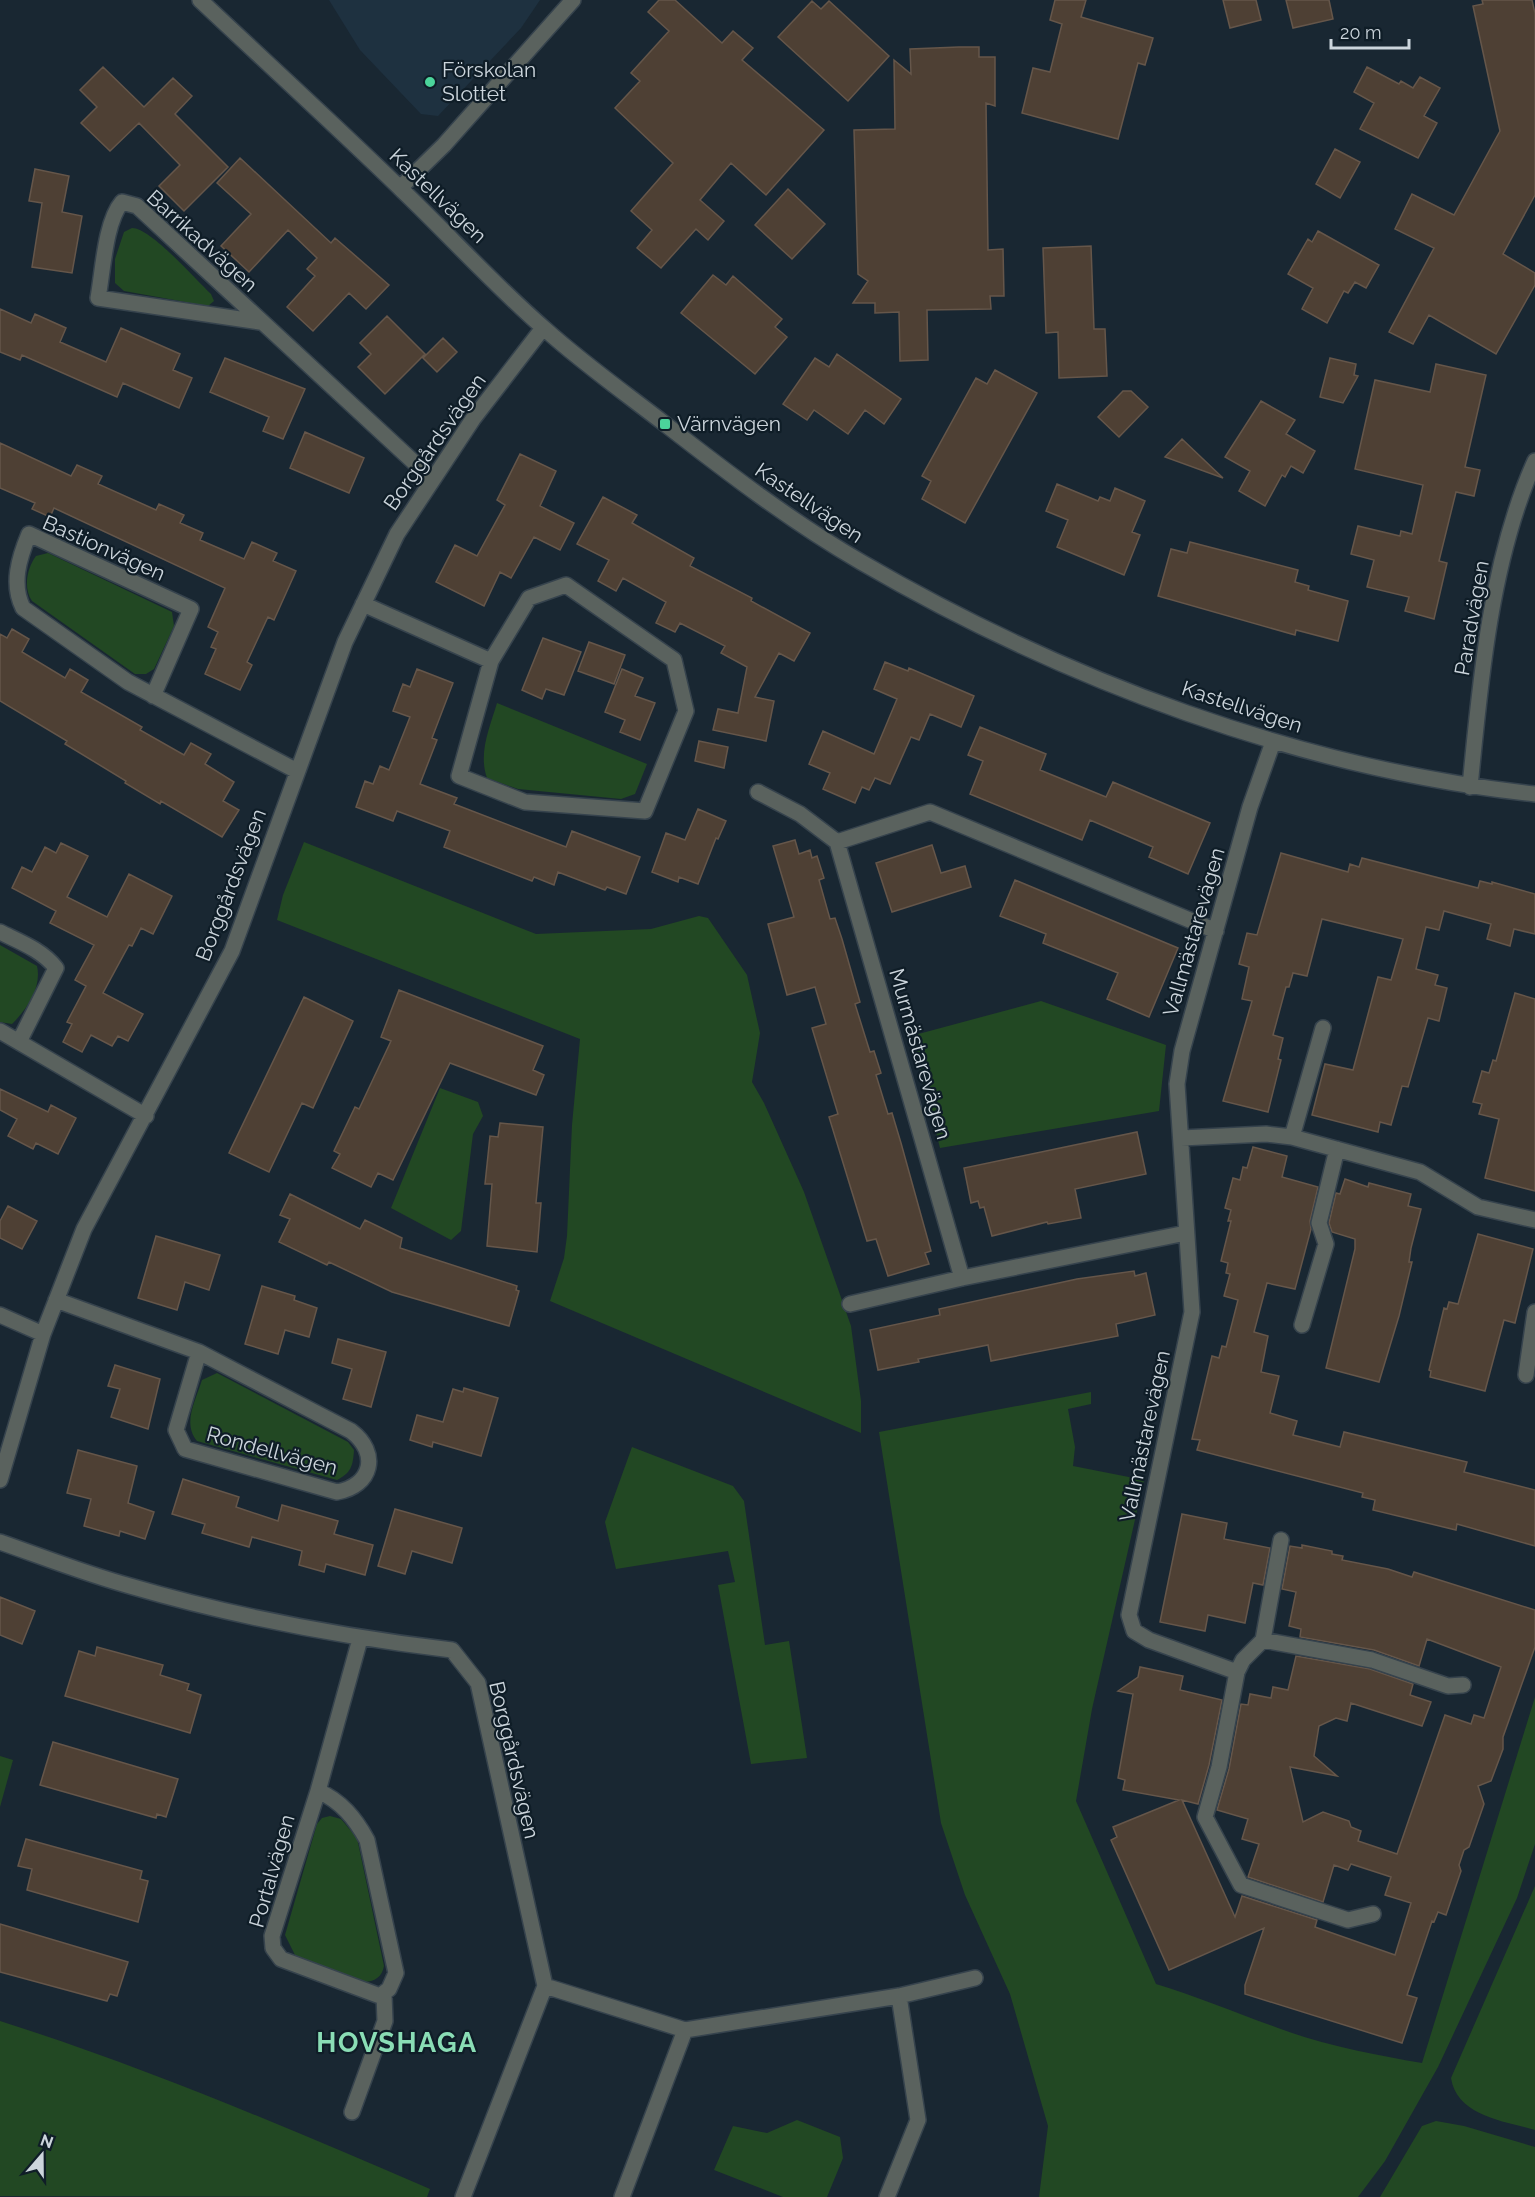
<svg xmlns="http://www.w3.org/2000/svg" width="1535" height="2197" viewBox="0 0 1535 2197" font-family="Raleway,sans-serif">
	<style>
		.built { fill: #1e3140 }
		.green { fill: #224823 }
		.building { fill: #4e4034; stroke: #65564a; stroke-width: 1.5 }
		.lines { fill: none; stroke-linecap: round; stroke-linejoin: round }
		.street-casing { stroke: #36434d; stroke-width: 18 }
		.street { stroke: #5a625e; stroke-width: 15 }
		.poi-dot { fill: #4bd49b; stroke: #0f1d27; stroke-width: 2 }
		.labels { text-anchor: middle; stroke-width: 4.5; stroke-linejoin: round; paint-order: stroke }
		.poi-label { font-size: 21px; fill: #ccd5dc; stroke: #0f1d27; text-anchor: start }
		.street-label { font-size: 21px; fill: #ccd5dc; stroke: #0f1d27 }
		.district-label { font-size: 27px; font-weight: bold; letter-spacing: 1.5px; fill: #8addb5; stroke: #0f1d27 }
	</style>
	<rect width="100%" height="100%" fill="#192732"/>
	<path class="built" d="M329,0H540L521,28L438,116L421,114L360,50Z"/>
	<path class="green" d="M132,228C151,228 195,279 211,294L214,301L208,306L124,291L115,283V259L124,232Z
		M48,553L172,612L174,626L154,669L146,674H135L32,601C23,588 27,568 36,556Z
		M497,703L647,764L635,794L621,799L518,789L487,778C478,753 490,727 497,703Z
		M304,842L536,934L651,929L699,916L708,918L747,975L760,1033L752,1082L764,1103L804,1192L851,1326L861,1401V1433L550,1301L564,1258L567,1236L572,1125L580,1039L277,920L283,895Z
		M0,945L37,966C42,987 27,1009 12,1024L0,1022Z
		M1041,1001L1166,1045L1159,1111L940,1148L911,1036Z
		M440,1088L478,1102L483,1116L473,1134L461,1231L451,1240L391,1208Z
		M217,1373L348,1442L354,1450C353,1466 351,1473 337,1480L197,1441C182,1423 196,1400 202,1380Z
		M1091,1392V1404L1068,1409L1075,1447L1073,1466L1144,1480L1092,1709L1076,1801L1156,1984C1199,1997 1236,2013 1278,2028C1323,2045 1375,2055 1422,2063L1535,1697V1844L1517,1898L1438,2067L1385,2161L1358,2197H1039L1048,2126L1010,1994L965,1895L941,1823L879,1432Z
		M632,1447L733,1486L744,1501L765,1645L789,1641L807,1758L751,1764L718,1585L735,1582L728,1551L616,1569L605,1522Z
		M0,1756L13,1760L0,1807Z
		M330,1816L341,1819L357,1838L384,1966C382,1977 375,1981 365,1982L295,1955L285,1935L317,1824L322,1818Z
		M1535,1886V2130C1504,2121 1457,2116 1451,2078Z
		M0,2021C148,2068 288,2128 430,2189L427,2197L0,2196Z
		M797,2120L840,2137L843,2158L827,2197H783L714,2170L733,2126L767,2133Z
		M1436,2121L1464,2126L1535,2147V2197H1380L1422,2126Z"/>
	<path class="building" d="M659,0H675L722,43L733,31L753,48L742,60L824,130L766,195L731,163L700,200L724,221L708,240L696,229L661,268L637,248L652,230L631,211L673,163L615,108L640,81L631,73L669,31L648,12Z
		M1055,0H1086L1081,17L1153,38L1145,65L1138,63L1118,139L1022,113L1033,68L1050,72L1062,24L1050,20Z
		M1223,0H1256L1261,20L1230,28Z
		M1286,0H1329L1333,19L1293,28Z
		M1482,0H1532L1535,13V195L1503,254L1535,273V285L1496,354L1429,315L1413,344L1389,332L1434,248L1395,229L1412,194L1454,215L1500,131L1473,6L1483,4Z
		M812,1L821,9L829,1L889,56L848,101L778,37Z
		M959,47H979V57H995V106L986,103L988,250L1003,249L1004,296H990L991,309L927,310L928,360L900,361L899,312L875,313V303H853L868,281L858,274L854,130L895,129L894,60L911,74L910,49Z
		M103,67L144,107L173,78L192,96L175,114L228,167L184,211L159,186L180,165L139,123L110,151L81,123L97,107L80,90Z
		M1367,67L1399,84L1401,81L1413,88L1420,77L1440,88L1424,116L1437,123L1418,158L1360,129L1374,103L1354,92Z
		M1335,149L1360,162L1340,198L1316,184Z
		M240,158L331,243L335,238L389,285L366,309L349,293L313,331L287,307L315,276L307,269L317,258L288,230L249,272L221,246L251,214L217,183Z
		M35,169L69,176L62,212L82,216L72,273L32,267L42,203L29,201Z
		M788,189L825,224L792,259L755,225Z
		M1318,231L1379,265L1366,288L1355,282L1348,293L1344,291L1327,323L1302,309L1313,288L1288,274L1308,239L1312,242Z
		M1091,246L1094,329H1105L1107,376L1059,378L1058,332L1046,333L1043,248Z
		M713,275L726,285L733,276L782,319L775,327L787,337L755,374L681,313Z
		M0,309L31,323L35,314L66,328L60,342L106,362L121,328L180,354L173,370L192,378L179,408L123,383L117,397L22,355L20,360L0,352Z
		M387,316L425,354L385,394L358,367L371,354L360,343Z
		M443,338L457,352L437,372L423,358Z
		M837,354L901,399L884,424L865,410L848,434L814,410L807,420L783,404L815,358L829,367Z
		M225,358L305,389L283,439L263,431L269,417L210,392Z
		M1330,358L1356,364L1354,375L1358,376L1343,403L1320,397Z
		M1436,364L1486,375L1465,467L1480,470L1474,496L1456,492L1439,561L1447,563L1434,619L1405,611L1409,597L1367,587L1374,560L1351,554L1358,526L1400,536L1401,531L1412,534L1423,485L1355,469L1375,380L1430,392Z
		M995,370L1037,393L965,523L922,499L931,481L922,476L976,378L987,384Z
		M1123,391H1131L1148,407L1119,437L1098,417Z
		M1261,401L1295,420L1286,434L1315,451L1303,473L1291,466L1285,477L1282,475L1265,506L1239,491L1250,471L1225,457Z
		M305,432L364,458L349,493L290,468Z
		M1182,439L1223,478L1165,457Z
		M0,443L71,476L77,465L102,476L98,484L156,510L159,504L184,515L180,523L203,533L200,540L244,559L252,542L277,553L273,561L296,571L274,620L268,617L247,662L252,665L240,690L205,674L216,649L211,647L218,632L208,627L225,588L54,508L50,517L32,509L35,503L0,488Z
		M520,454L556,471L540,506L574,523L560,550L534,537L511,578L500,572L484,606L436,582L455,545L477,556L505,505L497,500Z
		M1057,484L1098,501L1100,497L1110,501L1115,488L1145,501L1132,532L1140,535L1124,575L1057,547L1068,520L1046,511Z
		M603,497L637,515L632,523L694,558L690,566L752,598L751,601L810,633L794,661L779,653L755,697L774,701L766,741L713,730L718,709L738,713L747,667L721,653L725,646L680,623L675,632L656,623L666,602L623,578L616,591L598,581L609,560L577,544Z
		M1190,542L1298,570L1295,582L1309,586L1308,590L1348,601L1338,641L1296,630L1295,635L1158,596L1171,549L1187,553Z
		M12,629L29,639L22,652L65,678L70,669L88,680L81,692L142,727L140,730L184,755L191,743L211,754L205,764L234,782L223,801L239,810L222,837L161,801L160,804L125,783L126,781L65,744L67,741L0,701V634L7,638Z
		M543,638L581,652L564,695L546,689L542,699L522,690Z
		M589,642L625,655L614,684L578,671Z
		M885,662L908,671L909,668L974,696L961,727L930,714L919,740L911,737L890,784L875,778L869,790L862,787L855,803L823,789L830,773L809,764L823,731L874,754L897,699L874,689Z
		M417,669L453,683L432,738L437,740L420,784L457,798L454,804L566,847L572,831L640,857L626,894L607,887L605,890L558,872L554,885L534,877L532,881L444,847L450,831L397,811L393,821L356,807L365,781L373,784L380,766L389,770L410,717L393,711L403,684L410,687Z
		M622,669L643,678L635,696L655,703L640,740L620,732L625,720L605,712Z
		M980,727L1046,754L1040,770L1106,797L1113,782L1210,823L1188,874L1149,857L1153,847L1090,820L1082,840L970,794L983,761L968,755Z
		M699,741L728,747L724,768L695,761Z
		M698,809L726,821L718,839L716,838L698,884L679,877L678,882L652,872L666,833L685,840Z
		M795,840L799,854L810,850L812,858L817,856L824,878L819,880L830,919L835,918L842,939L860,1002L855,1004L870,1052L874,1051L881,1073L876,1075L888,1114L892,1113L901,1143L931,1251L925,1253L929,1264L888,1276L876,1239L867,1241L829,1117L838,1114L812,1028L826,1024L815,987L787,995L768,924L794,917L773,846Z
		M61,843L88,856L67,897L107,917L129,874L172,896L153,934L141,928L132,946L129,945L103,993L143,1014L128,1041L118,1036L112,1046L91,1035L82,1052L63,1042L72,1024L67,1022L86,986L75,980L94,945L50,923L56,911L12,888L22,867L32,872L45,847L56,853Z
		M932,845L941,873L965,866L971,887L892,912L876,863Z
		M1281,853L1348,872L1350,864L1359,867L1362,858L1478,888L1480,881L1492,884V882L1535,894V934L1514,929L1510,946L1487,939L1491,924L1444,911L1439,930L1426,927L1416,969L1438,975L1435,985L1447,988L1439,1021L1428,1018L1408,1087L1402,1086L1391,1125L1380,1122L1378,1132L1312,1115L1325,1064L1353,1070L1378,977L1391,980L1403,939L1322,919L1307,976L1293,973L1289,987H1286L1273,1035L1283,1038L1278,1059L1281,1060L1268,1112L1223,1101L1252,1001L1242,999L1249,967L1239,964L1247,933L1257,935Z
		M1015,880L1178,948L1149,1017L1107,999L1118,973L1043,943L1046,934L1000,916Z
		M399,990L543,1046L533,1070L544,1075L536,1095L450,1063L393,1180L378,1173L371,1187L332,1168L340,1154L334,1151L355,1107L359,1109L391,1041L381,1037Z
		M1515,993L1535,999V1191L1485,1178L1499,1119L1479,1114L1482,1104L1473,1102L1482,1071L1489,1073L1493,1060L1496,1061Z
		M304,997L353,1021L313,1108L302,1103L269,1172L229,1153Z
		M0,1089L48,1112L51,1105L76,1118L58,1154L36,1143L33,1149L8,1136L17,1119L0,1110Z
		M500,1123L543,1127L536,1203H541L537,1252L487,1246L492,1184H485L490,1136L498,1137Z
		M1137,1132L1146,1174L1075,1189L1081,1218L1048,1224L1047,1222L992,1236L984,1207L980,1208L978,1201L971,1203L964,1168Z
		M1253,1147L1287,1156L1282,1177L1318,1187L1310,1221L1311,1229L1295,1289L1267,1283L1254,1332L1268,1336L1261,1372L1279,1376L1270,1413L1297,1421L1293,1435L1340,1447L1344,1432L1467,1462L1464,1472L1535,1490V1546L1457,1524L1456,1530L1373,1510L1375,1500L1362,1497L1363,1493L1197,1450L1200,1440L1192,1439L1212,1356L1219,1358L1222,1346L1226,1347L1238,1300L1224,1296L1230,1274L1226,1273L1228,1263L1221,1261L1231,1221H1228L1231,1210L1225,1208L1233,1178L1240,1180L1243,1167L1247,1168Z
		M1345,1179L1368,1187L1369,1183L1411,1194L1408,1206L1421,1209L1411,1248L1409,1262H1412L1399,1316L1379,1382L1326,1368L1355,1249V1239L1332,1232L1329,1223L1336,1193L1340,1194Z
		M290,1194L360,1229L365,1220L402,1238L400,1248L517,1286L516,1290L519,1291L509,1326L392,1292L329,1262L327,1265L279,1242L290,1219L280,1215Z
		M8,1206L37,1221L22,1249L0,1238V1221Z
		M1478,1234L1533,1249L1515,1323L1504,1320L1485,1391L1430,1377L1431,1371L1429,1370L1444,1308L1447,1309L1449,1302L1458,1304Z
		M156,1236L220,1255L209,1290L185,1282L177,1310L138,1298Z
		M1134,1271L1135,1276L1146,1273L1155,1315L1116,1324L1118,1336L991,1361L988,1345L918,1359L919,1362L878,1370L870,1330L940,1315L939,1309L1077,1279Z
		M262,1286L295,1296L294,1300L317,1308L309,1337L285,1330L278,1354L245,1344Z
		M338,1339L386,1352L371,1407L343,1399L352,1369L332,1363Z
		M115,1365L160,1379L148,1429L111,1417L120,1389L108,1386Z
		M464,1388L498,1398L481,1456L433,1442L432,1447L410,1440L417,1415L443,1422L453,1389L463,1392Z
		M78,1450L137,1466L128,1503L154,1512L145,1539L120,1531L119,1536L84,1526L91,1499L67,1493Z
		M183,1479L239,1497L236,1507L278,1521L282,1505L338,1521L334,1534L373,1545L365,1575L326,1564L324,1572L299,1565L302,1551L252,1537L249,1547L202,1533L205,1524L172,1514Z
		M395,1509L462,1528L452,1563L412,1551L405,1574L378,1566Z
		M1182,1514L1227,1523L1224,1539L1270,1548L1263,1585L1253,1583L1245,1623L1208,1615L1205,1631L1160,1622Z
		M1302,1545L1332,1551V1554L1343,1556L1342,1560L1388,1569L1412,1577L1414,1572L1535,1610V1647L1503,1737V1749L1491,1781L1478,1786L1484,1804L1469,1847L1464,1850L1459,1865L1461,1871L1446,1915L1438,1912L1434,1922L1432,1921L1407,1995L1417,1998L1402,2043L1245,1994V1985L1264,1928L1169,1970L1111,1840L1117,1837L1113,1827L1179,1800L1123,1790L1125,1780L1118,1778L1133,1694L1118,1691L1138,1677L1140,1667L1183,1676L1180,1690L1222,1700L1209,1765L1198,1804L1182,1800L1235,1917L1242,1896L1317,1920L1315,1927L1395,1955L1411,1903L1385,1895L1391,1877L1351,1864L1348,1870L1334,1865L1323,1902L1248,1877L1259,1844L1242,1839L1248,1819L1217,1810L1229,1769L1241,1704L1248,1705L1250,1694L1271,1698L1273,1687L1288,1690L1296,1656L1370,1669L1413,1684L1410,1695L1431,1702L1422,1726L1351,1703L1347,1721L1336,1718L1319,1726L1314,1756L1337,1776L1290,1767L1303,1822L1323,1812L1349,1821L1351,1827L1361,1831L1358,1841L1397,1854L1445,1715L1471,1724L1474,1715L1484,1718L1501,1667L1427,1639L1419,1666L1374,1650L1300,1637L1301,1629L1289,1626L1296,1592L1282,1589L1290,1546L1302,1548Z
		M0,1597L35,1611L22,1644L0,1635Z
		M97,1647L163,1665L160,1675L189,1684L187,1690L201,1695L190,1733L65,1696L79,1651L95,1656Z
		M53,1742L178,1779L166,1817L157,1814L156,1818L40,1785Z
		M26,1839L142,1871L140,1879L148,1881L138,1922L27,1890L32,1869L18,1866Z
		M0,1924L128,1962L117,1996L110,1994L107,2001L0,1972Z"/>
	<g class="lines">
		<g class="street-casing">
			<path id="street" d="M200,0C268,64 336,126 403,191C451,237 496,287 546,330C584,364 625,393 665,424C728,473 792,522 861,562C1064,680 1301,769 1535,794
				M400,188L444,145L573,0
				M260,322L98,298C103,271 105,222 122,202L137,206L432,479
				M363,604L491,661L529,598L566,585L674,660L686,711L645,811L525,802L459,776L491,661
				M153,696L191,609L29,534C19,558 11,584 23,608L128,682L297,771
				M1273,742L1250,807L1182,1051L1177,1084L1192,1312L1129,1615L1134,1631L1149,1640L1237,1672L1243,1660L1263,1640L1372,1660L1448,1686L1463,1685
				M1470,787C1480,681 1491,559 1535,461
				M758,792L800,814L837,842
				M0,932C20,942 42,950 56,968L19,1042
				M0,1031L146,1116
				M1292,1137L1323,1028
				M1181,1138L1266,1134L1292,1137L1420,1172L1478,1207L1535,1220
				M962,1278L837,842L930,812L1216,931
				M56,1300L199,1352L351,1431C380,1453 372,1486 337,1492L185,1449L176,1430L199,1352
				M850,1304L962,1278L1186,1233
				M0,1315L43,1334
				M1302,1325L1326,1244L1319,1223L1337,1149
				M1526,1375L1535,1312
				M0,1480L43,1334L84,1229L232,951L345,642L397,534L473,419L543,328
				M0,1542C43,1557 86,1574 130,1586C236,1617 343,1637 452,1650L478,1683L545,1986
				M1263,1640L1281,1540
				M1237,1672L1219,1767L1205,1817L1241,1885L1348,1920L1373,1914
				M318,1791C341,1801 355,1818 367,1840L396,1973L389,1989L380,1996L281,1959L273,1948L272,1936L318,1791L360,1639
				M545,1986L685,2030L899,1996L975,1978
				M352,2112L385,2021L384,1995
				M463,2197L545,1986
				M622,2197L685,2030
				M887,2197L918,2120L899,1996"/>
		</g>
		<use href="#street" class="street"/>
	</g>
	<g class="poi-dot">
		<circle cx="430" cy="82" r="6"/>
		<rect x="659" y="418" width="12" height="12" rx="3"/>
	</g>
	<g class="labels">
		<g class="poi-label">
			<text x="442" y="77">Förskolan<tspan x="442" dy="24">Slottet</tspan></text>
			<text x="677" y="431">Värnvägen</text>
		</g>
		<g class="street-label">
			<text transform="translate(438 196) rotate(44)" y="7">Kastellvägen</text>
			<text transform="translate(202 241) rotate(42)" y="7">Barrikadvägen</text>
			<text transform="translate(435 442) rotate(-55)" y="7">Borggårdsvägen</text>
			<text transform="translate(809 503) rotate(34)" y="7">Kastellvägen</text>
			<text transform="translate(104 548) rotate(24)" y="7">Bastionvägen</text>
			<text transform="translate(1472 618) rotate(-80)" y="7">Paradvägen</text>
			<text transform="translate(1242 707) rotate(18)" y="7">Kastellvägen</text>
			<text transform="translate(231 885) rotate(-69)" y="7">Borggårdsvägen</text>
			<text transform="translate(1194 932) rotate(-74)" y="7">Vallmästarevägen</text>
			<text transform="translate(920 1054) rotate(74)" y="7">Murmästarevägen</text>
			<text transform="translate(1145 1436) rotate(-78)" y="7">Vallmästarevägen</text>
			<text transform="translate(272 1451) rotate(15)" y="7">Rondellvägen</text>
			<text transform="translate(514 1760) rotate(77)" y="7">Borggårdsvägen</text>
			<text transform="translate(272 1871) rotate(-74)" y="7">Portalvägen</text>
		</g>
		<g class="district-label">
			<text x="397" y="2052">HOVSHAGA</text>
		</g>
	</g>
	<g transform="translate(42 2155) rotate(20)" stroke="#0f1d27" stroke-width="4.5" paint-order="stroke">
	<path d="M0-4.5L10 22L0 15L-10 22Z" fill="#ccd5dc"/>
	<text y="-9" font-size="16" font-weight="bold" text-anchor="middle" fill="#ccd5dc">N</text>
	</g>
	<path d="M1331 39v9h78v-9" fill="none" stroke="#ccd5dc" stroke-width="3"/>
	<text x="1340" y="39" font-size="18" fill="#ccd5dc" stroke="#0f1d27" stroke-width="4.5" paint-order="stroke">20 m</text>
</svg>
